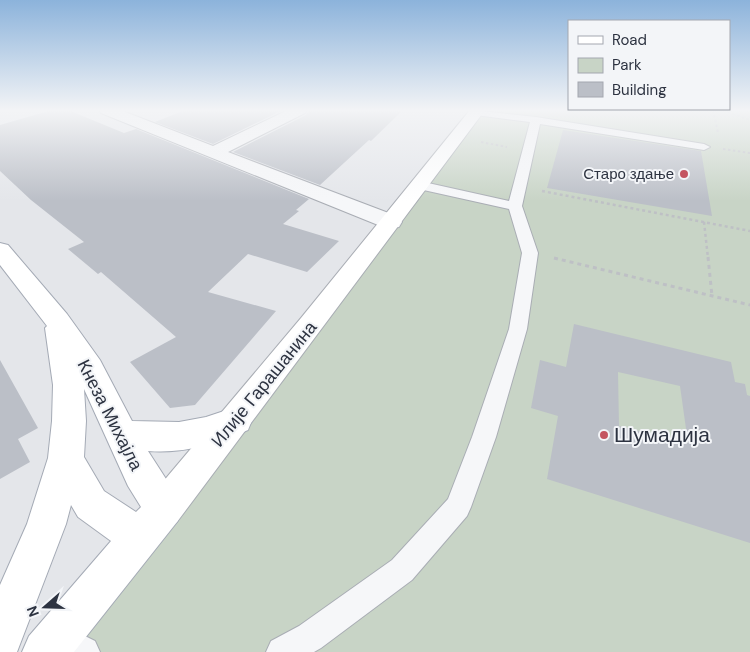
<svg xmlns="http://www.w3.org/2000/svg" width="750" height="652" viewBox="0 0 750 652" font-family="'DM Sans',sans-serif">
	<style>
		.green { fill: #c8d4c6 }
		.building { fill: #bbbfc7; fill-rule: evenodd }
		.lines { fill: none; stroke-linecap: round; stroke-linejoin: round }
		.lane-casing { stroke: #a9adb4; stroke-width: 2 }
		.street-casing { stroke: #a9adb4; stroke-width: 2 }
		.secondary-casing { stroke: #a9adb4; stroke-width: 2 }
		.primary-casing { stroke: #a4aab5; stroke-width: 2 }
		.path-far2 { stroke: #bec0c5; stroke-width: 2; stroke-dasharray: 2.5 2.5; stroke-linecap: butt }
		.path-far1 { stroke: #bec0c5; stroke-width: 2.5; stroke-dasharray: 3 3; stroke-linecap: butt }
		.path { stroke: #bec0c5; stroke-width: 3; stroke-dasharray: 4 4; stroke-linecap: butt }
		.lane { fill: #f6f7f9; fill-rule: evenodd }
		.street { fill: #f6f7f9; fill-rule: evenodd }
		.secondary { fill: #fff; fill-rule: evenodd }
		.primary { fill: #fff; fill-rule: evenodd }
		.poi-dot { fill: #c45460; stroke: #f3f5f8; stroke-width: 2 }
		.labels { text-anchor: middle; stroke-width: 4; stroke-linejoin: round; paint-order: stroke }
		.far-poi-label { font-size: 15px; fill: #2d3341; stroke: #f3f5f8; text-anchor: end }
		.street-label { font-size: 18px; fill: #2d3341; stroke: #f3f5f8 }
		.near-poi-label { font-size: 21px; fill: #2d3341; stroke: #f3f5f8; text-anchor: start }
	</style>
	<rect width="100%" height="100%" fill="#e4e6ea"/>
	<path class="green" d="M478,110H750V652H39Z"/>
	<path class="building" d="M52,110H68L124,133L136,129L309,199L296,210L299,211L283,224L339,241L307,272L248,254L208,292L276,311L195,405L170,408L130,362L176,337L101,272L98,274L68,249L84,242L31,200L0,171V125Z
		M185,110H283L213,144L155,122Z
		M309,110H403L371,141L369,140L320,185L233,152L306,115Z
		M563,130L701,151L712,216L547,188Z
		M574,324L731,362L735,382L745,384L747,395L750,396V543L547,479L558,416L531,408L540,360L566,367ZM618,372L680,386L688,443L619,426Z
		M0,360L38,428L18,439L30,462L0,479Z"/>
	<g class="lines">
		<g class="lane-casing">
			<path id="lane" d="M472,110L536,117L704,144L710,147L704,150L540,124L522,206L538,253L527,329L496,437L471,507L467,516L412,580L321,648L314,652H266L271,641L299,626L392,560L448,499L472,437L509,329L522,253L509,209L419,189L412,185L419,181L509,201L530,122L476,115L472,114Z
				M57,622L95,641L100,652H52L46,649L41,638L46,627Z"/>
		</g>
		<g class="street-casing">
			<path id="street" d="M99,110H120L213,146L288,110H307L305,113L228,152L399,217L402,222L399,227L391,228L383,227L101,113Z"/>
		</g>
		<g class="secondary-casing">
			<path id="secondary" d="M470,110H485L177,522L164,527L151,522L145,509L151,496L301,318Z"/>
		</g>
		<g class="primary-casing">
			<path id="primary" d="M0,243L8,245L67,314L100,360L132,421L179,422L206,417L236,407L248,410L252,420L248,430C216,444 183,454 148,451L177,496L183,509L177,522L74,652H22L29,636L111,541L78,517L71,505L66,524L17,652H0V585L27,524L48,458L52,421L53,385L45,328L47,326L0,265ZM84,389L128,486L141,507L136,512L104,491L84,457L86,421Z"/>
		</g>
		<path class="path-far2" d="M713,110L718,133
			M723,110L750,120
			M481,142L507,147
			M723,149L750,153"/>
		<path class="path-far1" d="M542,191L750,231
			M704,222L708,258"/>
		<path class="path" d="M708,257L712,296
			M554,258L750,305"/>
		<use href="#lane" class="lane"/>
		<use href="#street" class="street"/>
		<use href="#secondary" class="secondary"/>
		<use href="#primary" class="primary"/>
	</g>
	<linearGradient id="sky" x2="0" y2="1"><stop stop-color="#8cb3db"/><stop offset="0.55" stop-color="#f3f4f6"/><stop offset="1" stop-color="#f3f4f6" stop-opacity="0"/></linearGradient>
	<rect width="750" height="201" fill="url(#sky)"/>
	<g class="poi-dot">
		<circle cx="684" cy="174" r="5"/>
		<circle cx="604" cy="435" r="5"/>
	</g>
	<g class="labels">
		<g class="far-poi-label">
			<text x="674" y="179">Старо здање</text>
		</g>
		<g class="street-label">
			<text transform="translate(264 384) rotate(-51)" y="6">Илије Гарашанина</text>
			<text transform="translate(110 415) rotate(63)" y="6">Кнеза Михајла</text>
		</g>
		<g class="near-poi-label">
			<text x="614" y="442">Шумадија</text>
		</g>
	</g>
	<rect x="568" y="20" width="162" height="90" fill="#f3f5f8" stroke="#a4a7af"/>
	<rect x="578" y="36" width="25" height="8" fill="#ffffff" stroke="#a4a7af"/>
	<text x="612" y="45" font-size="15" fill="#2d3341">Road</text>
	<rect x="578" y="58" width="25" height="15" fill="#c8d4c6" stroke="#a4a7af"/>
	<text x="612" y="70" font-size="15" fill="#2d3341">Park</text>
	<rect x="578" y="82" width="25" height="15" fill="#bbbfc7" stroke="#a4a7af"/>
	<text x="612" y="95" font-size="15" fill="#2d3341">Building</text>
	<g transform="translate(45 607) rotate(250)" stroke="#f3f5f8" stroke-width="4" paint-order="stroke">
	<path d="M0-4L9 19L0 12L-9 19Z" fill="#2d3341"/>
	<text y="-8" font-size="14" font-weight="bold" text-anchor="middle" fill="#2d3341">N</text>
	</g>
</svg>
